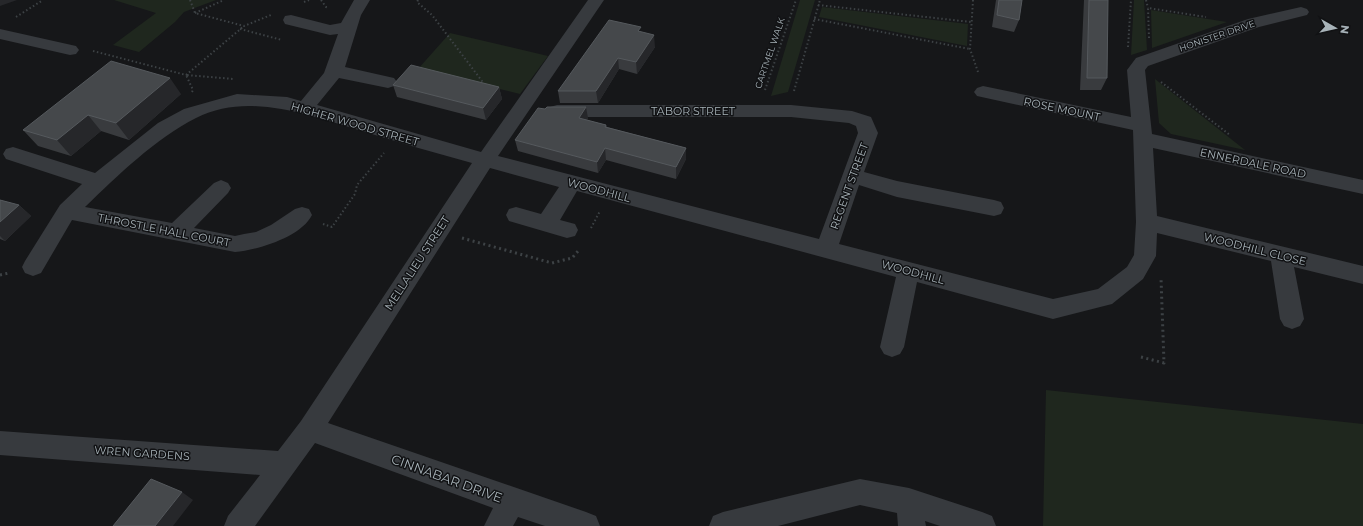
<svg xmlns="http://www.w3.org/2000/svg" width="1363" height="526" viewBox="0 0 1363 526" font-family="Montserrat,sans-serif">
	<style>
		.green { fill: #1f271e }
		.lines { fill: none; stroke-linecap: round; stroke-linejoin: round }
		.path-far1 { stroke: #3d4245; stroke-width: 2; stroke-dasharray: 1.5 2.5; stroke-linecap: butt }
		.path { stroke: #3d4245; stroke-width: 3; stroke-dasharray: 2 3.5; stroke-linecap: butt }
		.minor { fill: #373a3e; fill-rule: evenodd }
		.wall { fill: #393b3e }
		.shaded-wall { fill: #26272a }
		.building { fill: #45484b; stroke: #55595d }
		.labels { text-anchor: middle; stroke-width: 3; stroke-linejoin: round; paint-order: stroke }
		.far-street-label { font-size: 9px; fill: #a8b3b9; stroke: #111214 }
		.street-label { font-size: 11px; fill: #a8b3b9; stroke: #111214 }
		.near-street-label { font-size: 13px; fill: #a8b3b9; stroke: #111214 }
	</style>
	<rect width="100%" height="100%" fill="#161719"/>
	<path class="green" d="M114,0H216L184,12L175,22L139,52L113,45L156,13Z
		M800,0H815L788,92L771,96Z
		M1134,0H1144L1147,50L1131,55Z
		M822,7L968,24L967,46L819,17Z
		M1151,10L1227,22L1152,48Z
		M450,33L548,56L520,94L418,69Z
		M1155,79L1245,150L1171,134L1159,123Z
		M1046,390L1363,424V526H1043Z"/>
	<g class="lines">
		<path class="path-far1" d="M190,0L195,13L244,26L271,15
			M321,0L326,7L329,8
			M418,0L417,2L432,15L485,85
			M973,0L970,49L978,72
			M1146,0L1148,8
			M304,2L309,0
			M818,5L971,22
			M195,13L224,0
			M16,17L43,0
			M814,19L970,49
			M240,29L282,40
			M1149,38L1148,8L1206,17
			M1128,47L1131,0
			M93,51L186,75L244,26
			M1161,82L1230,135
			M765,90L796,0
			M794,91L820,0
			M192,92L193,90L186,75L234,79
			M323,224L332,227L355,194L357,185L384,153
			M591,228L600,211"/>
		<path class="path" d="M462,238L552,263L572,258L579,250
			M0,275L9,273
			M1141,357L1164,363L1161,278"/>
		<path class="minor" d="M354,0H370L361,15L345,67L394,78L397,82L394,86L388,88L339,78L317,105L481,152L588,0H604L498,156L819,239L858,133L856,126L849,123L791,117H557L550,115L548,111L550,107L557,105H791L852,111L871,117L878,133L864,172L897,181L994,200L1001,202L1004,208L1001,214L994,216L897,197L859,185L839,244L1053,299L1098,289L1127,267L1134,255L1136,222L1133,130L977,96L974,92L977,88L983,86L1131,117L1127,70L1136,58L1248,19L1301,7L1307,9L1309,12L1307,15L1259,27L1148,66L1145,70L1152,134L1363,180V194L1153,148L1157,216L1363,266V284L1294,267L1304,319L1300,326L1292,329L1284,326L1280,319L1271,261L1157,233L1156,256L1143,279L1112,304L1053,319L917,282L904,347L900,354L892,357L884,354L880,347L896,277L577,191L560,220L575,224L578,230L575,236L567,238L509,221L506,215L509,209L516,207L541,214L559,187L490,168L328,423L586,512L596,516L600,526H545L518,517L513,526H484L493,508L315,443L255,526H224L228,516L260,475L0,455V431L278,451L301,421L472,163C435,153 398,142 362,131C309,116 249,91 196,118C155,139 118,175 85,207L172,223L214,183L221,180L228,183L231,188L228,193L194,228L235,236L244,234L256,232L271,225L295,209L302,207L309,209L312,215C301,237 258,250 235,252L72,220L41,273L33,276L25,273L22,267L25,261L60,205L82,184L6,159L3,154L6,149L13,147L95,173L158,123L184,109L237,94L287,97L301,101L324,73L338,34L330,35L285,24L283,20L285,16L291,15L330,25L341,23Z
			M0,29L76,46L79,50L76,54L70,55L0,39Z
			M860,479L909,488L982,512L992,516L996,526H940L925,521L926,526H898L897,513L860,505L778,526H709L713,516L723,512Z"/>
	</g>
	<path class="wall" d="M996,0H1022L1019,20L1014,32L992,27Z
		M1084,0H1108L1107,78L1101,90H1080Z
		M641,32L655,47L637,74L619,69L598,103H560L558,91Z
		M393,85L499,87L502,99L486,120L397,97Z
		M181,94L129,140L101,131L71,156L38,146L23,130Z
		M588,118L587,120L606,125L607,127L686,148V159L676,179L606,160L598,173L518,151L515,140Z
		M0,200L19,205L31,216L5,241L0,239Z"/>
	<path class="shaded-wall" d="M0,0H17L0,6Z
		M654,35L655,47L637,74L636,62Z
		M618,58L619,69L598,103L596,91Z
		M170,78L181,94L129,140L116,123Z
		M499,87L502,99L486,120L483,108Z
		M586,107L588,118L581,129L579,118Z
		M88,115L101,131L71,156L57,140Z
		M605,148L606,160L598,173L597,162Z
		M686,148V159L676,179V167Z
		M19,205L31,216L5,241L0,236V222Z
		M182,492L193,500L173,526H155Z"/>
	<path class="building" d="M999,0H1022L1019,20L997,15Z
		M1089,0H1108L1107,78H1087Z
		M609,20L641,27L638,31L654,35L636,62L618,58L596,91H558Z
		M111,61L170,78L116,123L88,115L57,140L23,130Z
		M411,65L499,87L483,108L393,85Z
		M547,107H586L579,118L606,125L605,127L686,148L676,167L605,148L597,162L515,140L538,108L545,109Z
		M0,200L19,205L0,222Z
		M151,479L182,492L155,526H113Z"/>
	<g class="labels">
		<g class="far-street-label">
			<text transform="translate(1217 36) rotate(-19)" y="3">HONISTER DRIVE</text>
			<text transform="translate(770 53) rotate(-71)" y="3">CARTMEL WALK</text>
		</g>
		<g class="street-label">
			<text transform="translate(1062 109) rotate(12)" y="4">ROSE MOUNT</text>
			<text x="693" y="115">TABOR STREET</text>
			<text transform="translate(355 124) rotate(16)" y="4">HIGHER WOOD STREET</text>
			<text transform="translate(1253 163) rotate(12)" y="4">ENNERDALE ROAD</text>
			<text transform="translate(849 186) rotate(-70)" y="4">REGENT STREET</text>
			<text transform="translate(599 190) rotate(15)" y="4">WOODHILL</text>
			<text transform="translate(164 230) rotate(11)" y="4">THROSTLE HALL COURT</text>
			<text transform="translate(1255 249) rotate(14)" y="4">WOODHILL CLOSE</text>
			<text transform="translate(417 263) rotate(-57)" y="4">MELLALIEU STREET</text>
			<text transform="translate(913 272) rotate(15)" y="4">WOODHILL</text>
			<text transform="translate(142 453) rotate(4)" y="4">WREN GARDENS</text>
		</g>
		<g class="near-street-label">
			<text transform="translate(447 478) rotate(20)" y="5">CINNABAR DRIVE</text>
		</g>
	</g>
	<g transform="translate(1335 28) rotate(98)" stroke="#111214" stroke-width="3" paint-order="stroke">
	<path d="M0-3L7 15L0 10L-7 15Z" fill="#a8b3b9"/>
	<text y="-6" font-size="11" font-weight="bold" text-anchor="middle" fill="#a8b3b9">N</text>
	</g>
</svg>
